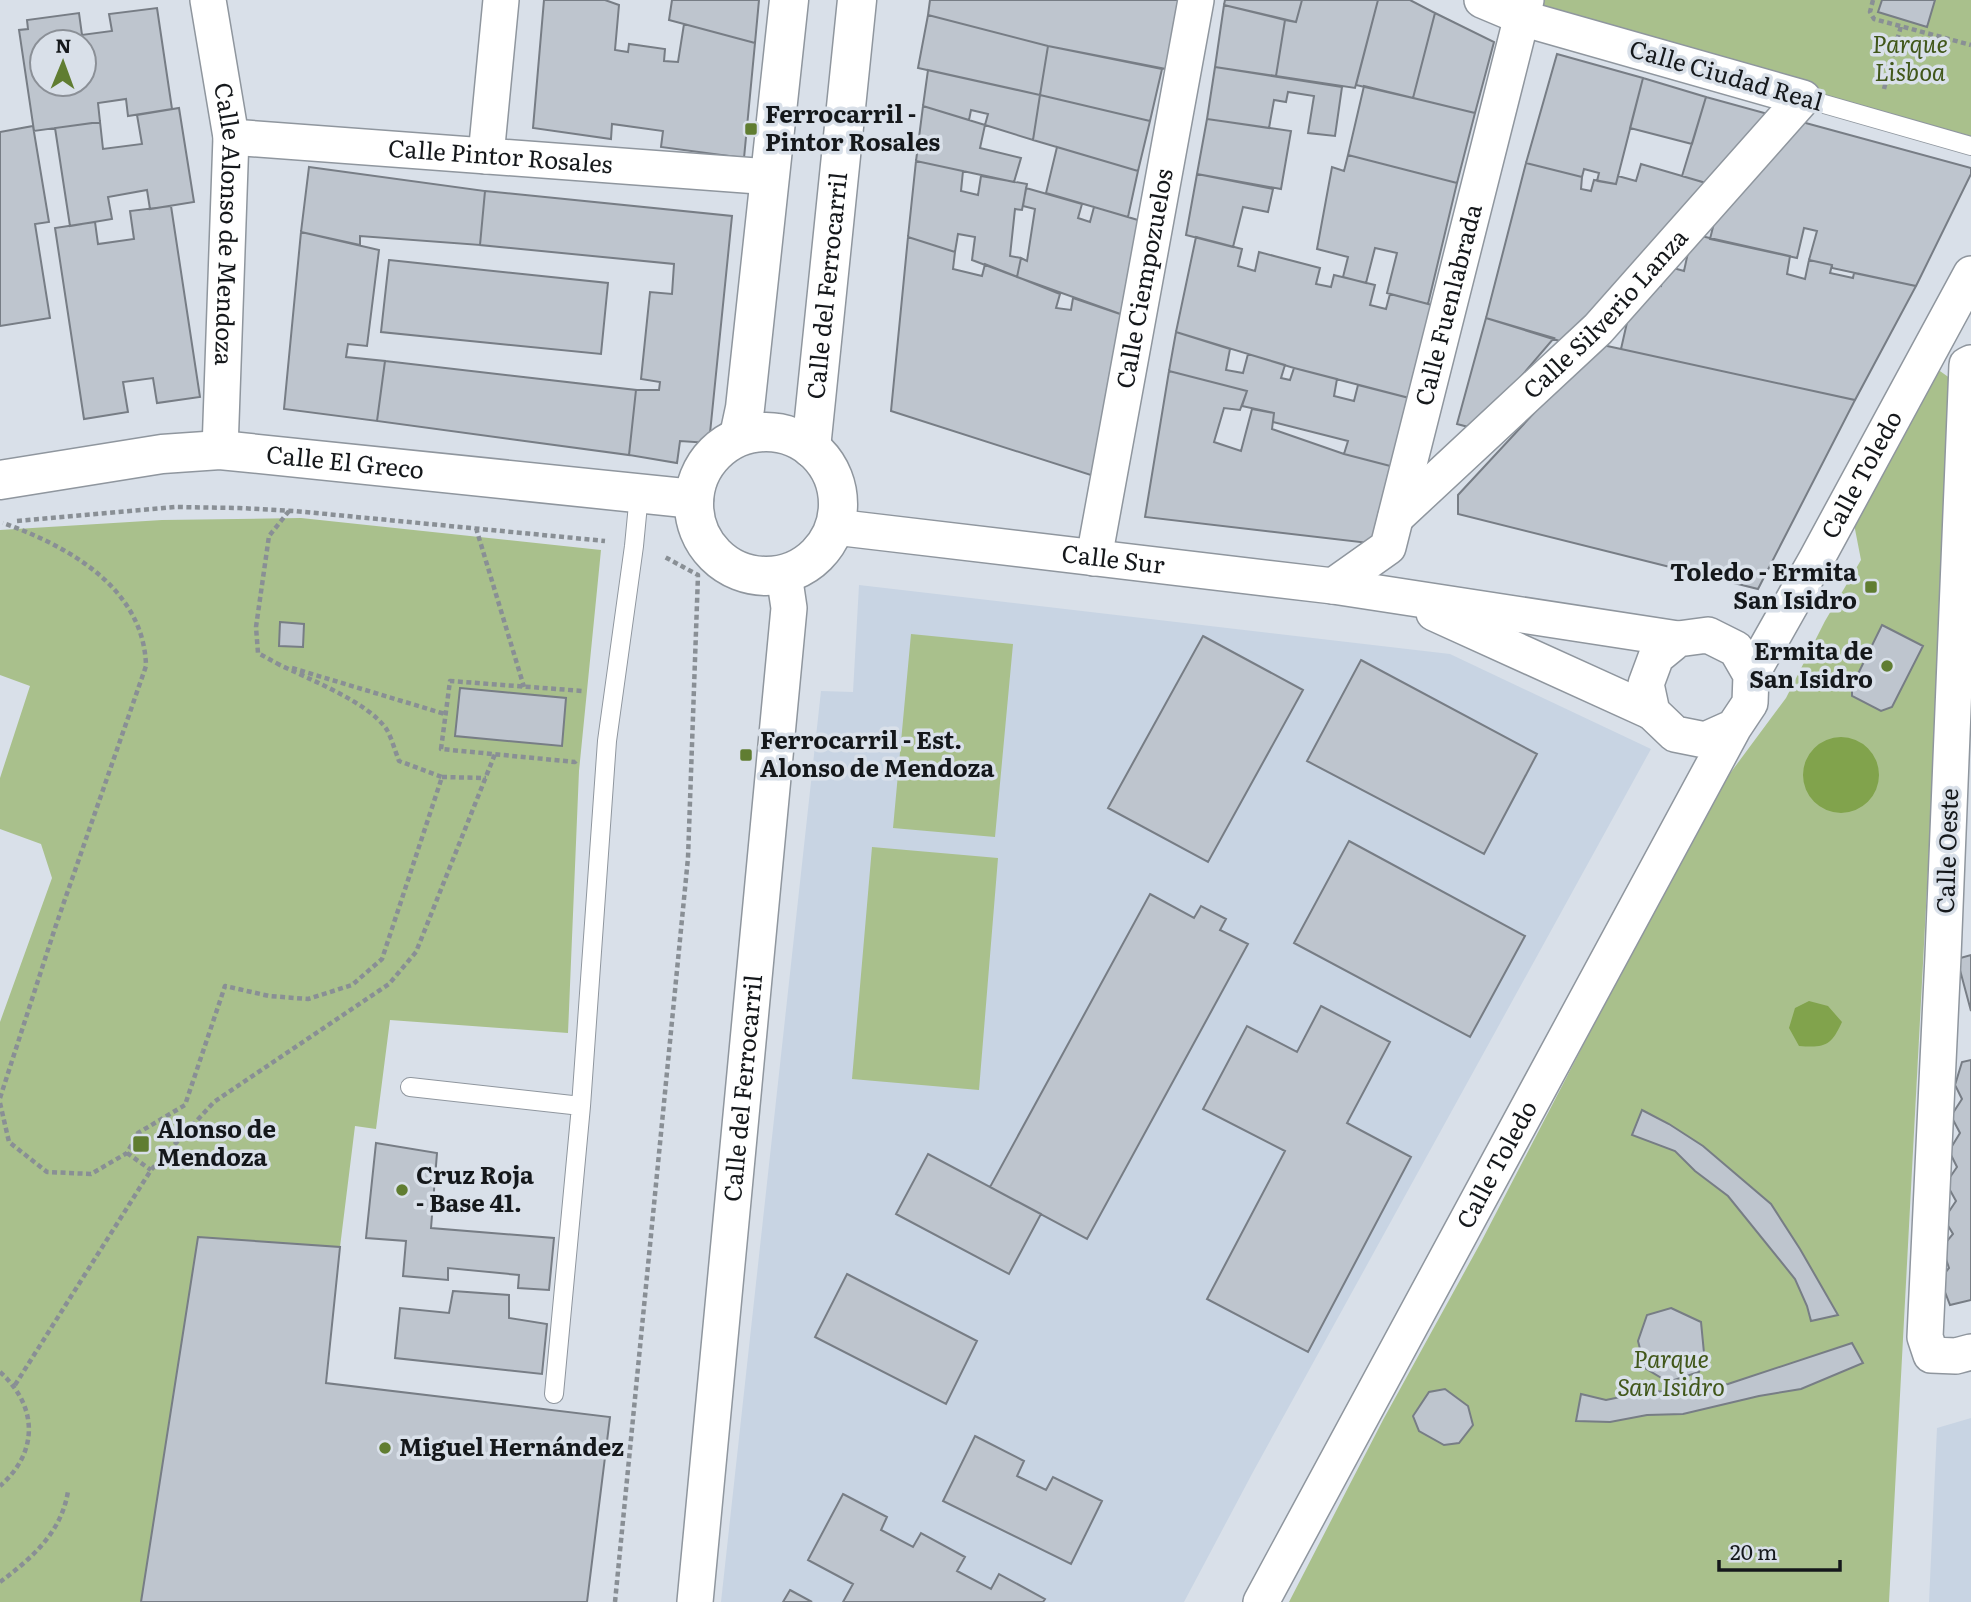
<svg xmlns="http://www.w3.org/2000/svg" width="1971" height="1602" viewBox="0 0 1971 1602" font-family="Literata,serif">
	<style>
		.built { fill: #c8d4e3 }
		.green { fill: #a9c08c }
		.water { fill: #81a34c }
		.building { fill: #bec5ce; stroke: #777d85; stroke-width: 2; fill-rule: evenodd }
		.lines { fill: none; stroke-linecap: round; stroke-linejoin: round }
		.lane-casing { stroke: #8f969e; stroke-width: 20 }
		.street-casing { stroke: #8f969e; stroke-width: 38 }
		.secondary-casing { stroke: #8f969e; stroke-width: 41 }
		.path { stroke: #898f95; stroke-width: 4.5; stroke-dasharray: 5 3.5; stroke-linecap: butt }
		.lane { stroke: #fff; stroke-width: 18 }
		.street { stroke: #fff; stroke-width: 35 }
		.secondary { stroke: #fff; stroke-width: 38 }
		.poi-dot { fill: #607d31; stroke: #d9e0e9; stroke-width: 2.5 }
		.labels { text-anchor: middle; stroke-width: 7; stroke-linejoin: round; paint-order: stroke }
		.park-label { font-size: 24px; font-style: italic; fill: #41571a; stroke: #d9e0e9 }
		.street-label { font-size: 24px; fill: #15181b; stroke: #d9e0e9 }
		.poi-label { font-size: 24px; font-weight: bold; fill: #15181b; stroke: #d9e0e9; text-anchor: start }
	</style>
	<rect width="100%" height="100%" fill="#d9e0e9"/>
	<path class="built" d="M859,585L1450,654L1651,749L1253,1472L1184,1602H721L821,691L853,692Z
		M1971,1418V1602H1929L1937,1428Z"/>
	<path class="green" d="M1538,0H1971V136L1532,21Z
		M1930,364L1954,381L1889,1602H1289L1383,1420L1481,1242L1711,799L1786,698L1825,621L1861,560L1854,524Z
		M301,518L601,550L579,771L568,1033L390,1020L376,1129L355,1126L340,1247L198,1237L141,1602H0V1022L52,878L41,844L0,829V778L30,686L0,675V530L162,520Z
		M911,634L1013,644L995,837L893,828Z
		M872,847L998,858L979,1090L852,1079Z"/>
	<path class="water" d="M1803 775a38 38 0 1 1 76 0a38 38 0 1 1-76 0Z
		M1809,1001L1828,1006L1842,1022C1831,1046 1825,1048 1799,1046L1789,1028L1795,1008Z"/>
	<path class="building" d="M544,0H605L619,5L615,50L628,52L629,44L665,49L664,61L678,62L684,24L755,43L744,158L661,147L663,131L612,124L611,139L533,128Z
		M672,0H759L755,43L669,20Z
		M930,0H1184L1171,70L1048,46L928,15Z
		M1225,0H1302L1296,22L1224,5Z
		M1302,0H1378L1355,88L1276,76L1285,20L1296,22Z
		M1378,0H1410L1435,13L1413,98L1356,85Z
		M1882,0H1935L1927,27L1878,12Z
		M1224,5L1285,20L1276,76L1215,67Z
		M157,8L172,109L128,116L126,99L98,103L100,122L34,131L19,30L28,29L27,20L79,13L82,35L112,31L109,14ZM42,42H84V84H42Z
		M1435,13L1494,42L1475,113L1413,98Z
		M928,15L1048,46L1040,95L918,68Z
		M1048,46L1162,69L1150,121L1040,95Z
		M1557,54L1643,78L1616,184L1597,181L1599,173L1584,169L1582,177L1526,163Z
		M1215,67L1342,87L1335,136L1308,133L1314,96L1288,92L1286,102L1274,100L1269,128L1207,119Z
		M928,70L1040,95L1033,140L985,125L988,114L971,110L969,120L923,106Z
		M1643,78L1706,97L1692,144L1630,128Z
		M1364,86L1475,113L1457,183L1348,155Z
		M1040,95L1150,121L1138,171L1033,140Z
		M1706,97L1768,114L1706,183L1682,176Z
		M923,106L985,125L980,148L1021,158L1014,182L916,161Z
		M179,108L194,202L150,209L147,190L108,197L112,219L70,226L55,128L100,122L103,149L142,144L137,115Z
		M1207,119L1291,131L1281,189L1197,174Z
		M1802,122L1971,168V174L1916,286L1832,268V265L1809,260L1817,231L1804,228L1797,258L1710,239L1716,215Z
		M33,126L49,222L35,224L50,318L0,326V132Z
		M1057,147L1138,171L1128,217L1046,193Z
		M1348,155L1457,183L1428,304L1387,293L1397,253L1375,248L1366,283L1343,277L1348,257L1317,249L1332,167L1344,171Z
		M916,161L963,171L961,191L978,195L981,176L1027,184L1022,210L1015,209L1010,256L1021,258L1017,277L972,260L975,237L958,234L955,252L908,237Z
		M1526,163L1582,177L1581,189L1591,191L1594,180L1616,184L1618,176L1636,181L1641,164L1713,185L1566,343L1486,318Z
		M309,167L485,191L480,245L360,236V245L301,232Z
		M1197,174L1273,189L1268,212L1243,207L1233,247L1186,235Z
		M1026,188L1082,204L1078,218L1090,222L1094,207L1148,223L1126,316L1017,277L1021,258L1027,261L1035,209L1023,206Z
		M485,191L732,216L709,443L680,441L677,463L629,455L636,390H659L660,382L641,379L650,292L672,294L674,264L480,245Z
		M171,206L200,397L157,403L153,378L123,382L128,412L84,419L55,228L95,222L98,244L134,239L130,211Z
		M301,232L379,250L367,346L348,344L346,357L385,361L377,421L284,409Z
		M1692,234L1790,256L1787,274L1805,279L1809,260L1832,265L1830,273L1853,278L1854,273L1916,286L1855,400L1621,349L1633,296L1647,283L1661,286L1666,266L1684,271Z
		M908,237L955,252L953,269L982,276L985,264L1060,294L1056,308L1071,310L1073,298L1126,316L1097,477L891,411Z
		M1196,237L1242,249L1238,266L1255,271L1259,252L1320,268L1316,284L1331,287L1334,275L1375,285L1370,305L1386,309L1390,294L1436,306L1413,399L1294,368L1176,332Z
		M389,260L608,283L601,354L381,332Z
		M1486,318L1554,338L1476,429L1457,424Z
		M1176,332L1230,349L1226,370L1243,373L1248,354L1285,365L1281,378L1290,380L1294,368L1337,379L1334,396L1354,401L1358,385L1413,399L1398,468L1344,454L1348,441L1273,422L1274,413L1242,406L1247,391L1169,371Z
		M1598,344L1855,400L1758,589L1458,514V495Z
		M385,361L636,390L629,455L377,421Z
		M1169,371L1247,391L1240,410L1224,408L1214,442L1241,451L1252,409L1274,413L1272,429L1344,454L1398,468L1377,544L1145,517Z
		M280,622L304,624L303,647L279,646Z
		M1882,625L1923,646L1892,707L1881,711L1852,696V686Z
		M1203,636L1303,690L1208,862L1108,808Z
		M1361,660L1537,754L1484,854L1307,761Z
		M460,688L566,698L562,746L455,736Z
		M1349,841L1525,936L1470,1037L1294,943Z
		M1150,894L1194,918L1201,906L1226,919L1220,930L1248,944L1087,1239L990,1187Z
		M1971,955V1011L1957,959Z
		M1321,1006L1390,1042L1347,1123L1411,1157L1308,1352L1207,1299L1285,1151L1203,1109L1247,1026L1297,1052Z
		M1971,1060V1300L1950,1305L1940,1279L1949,1268L1942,1247L1953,1234L1944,1219L1956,1201L1946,1183L1957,1167L1949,1151L1960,1133L1951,1116L1962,1099L1955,1085L1962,1062Z
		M1642,1110L1669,1124L1703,1146L1771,1204L1800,1249L1838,1315L1811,1321L1807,1306L1795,1279L1728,1196L1695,1171L1675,1151L1632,1135Z
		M376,1143L437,1153L431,1228L554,1238L549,1290L518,1288L519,1275L448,1268V1280L403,1276L406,1241L366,1238Z
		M928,1154L1041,1214L1009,1274L896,1214Z
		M198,1237L340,1247L326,1383L610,1417L587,1602H141Z
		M847,1274L977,1341L946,1404L815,1337Z
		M453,1291L509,1295V1318L547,1324L542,1374L395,1358L400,1308L449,1313Z
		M1671,1308L1701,1322L1704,1353L1699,1372L1668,1382L1645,1368L1638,1341L1647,1315Z
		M1852,1343L1863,1363L1801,1389L1759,1396L1683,1414L1647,1415L1610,1422L1576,1421L1581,1394L1606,1400L1645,1392L1699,1390L1728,1384Z
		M1445,1389L1468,1406L1473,1425L1459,1443L1444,1445L1419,1431L1413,1416L1429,1392Z
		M975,1436L1024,1461L1017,1476L1046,1490L1053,1477L1102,1501L1071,1564L943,1501Z
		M843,1494L887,1517L881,1530L913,1547L921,1533L965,1557L957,1571L991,1589L999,1574L1045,1599L1043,1602H843L853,1584L808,1560Z
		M790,1590L812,1602H783Z"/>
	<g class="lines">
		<g class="lane-casing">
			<path id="lane" d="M1803,98L1971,146
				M410,1087L581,1106
				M554,1394L581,1106L607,741L634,546L639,494"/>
		</g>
		<g class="street-casing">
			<g id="street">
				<path id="s1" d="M208,0L231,137L220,450"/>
				<path id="s2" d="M231,137L770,177"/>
				<path d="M486,156L501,0"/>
				<path d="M1971,363L1967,365L1943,956L1925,1337L1931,1355L1956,1356L1971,1352"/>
				<path id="s3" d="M1396,517L1598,329L1803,98L1532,21L1482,0"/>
				<path id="s4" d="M835,527L1333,586L1678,639"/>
				<path id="s5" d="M1094,558L1196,0"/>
				<path id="s6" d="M1333,586L1388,547L1526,0"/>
				<path d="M1434,613L1652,712"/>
				<path id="s7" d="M1751,675L1816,560L1971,274"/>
				<path id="s8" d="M695,1602L789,608L784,574"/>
				<path id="s9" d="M1261,1602L1734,727L1750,703L1751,675L1736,649L1708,635L1678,639L1656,657L1646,684L1652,712L1675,734L1705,740L1734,727"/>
			</g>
		</g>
		<g class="secondary-casing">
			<g id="secondary">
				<circle cx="766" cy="504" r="72"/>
				<path d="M739,436L745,408L789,0"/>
				<path id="s10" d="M811,448L857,0"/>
				<path id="s11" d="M0,480L162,454L220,450L694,499"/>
			</g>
		</g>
		<path class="path" d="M1873,0L1870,12L1874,19L1971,45
			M1884,89L1901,26
			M17,521L175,507L239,508L295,511L605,541
			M476,528L524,687
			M280,665L258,653L256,627L269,536L289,511
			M292,668L445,714
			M576,761L575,762L441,749L450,681L583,691
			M442,777L486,778
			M0,1098L55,928L146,666C144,588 68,546 3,523
			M0,1103L9,1142L47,1172L91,1174L127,1153L138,1133L185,1105L225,986L269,996L308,999L352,985L382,959L442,777L399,761C395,751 392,739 387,730C369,702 308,679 278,664
			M127,1153L151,1170
			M0,1372C38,1406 39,1452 0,1486
			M15,1385L151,1170L214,1102L389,984L416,952L495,754
			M0,1582C31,1559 62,1532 68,1491
			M615,1602L688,858L698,575L663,556"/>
		<use href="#lane" class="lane"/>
		<use href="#street" class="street"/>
		<use href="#secondary" class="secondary"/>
	</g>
	<g class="poi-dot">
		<rect x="744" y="122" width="14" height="14" rx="3.5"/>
		<rect x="1864" y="580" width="14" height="14" rx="3.5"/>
		<circle cx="1887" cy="666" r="7"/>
		<rect x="739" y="748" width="14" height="14" rx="3.5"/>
		<rect x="132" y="1135" width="18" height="18" rx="3.5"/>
		<circle cx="402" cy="1190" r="7"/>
		<circle cx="385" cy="1448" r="7"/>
	</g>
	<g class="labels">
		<g class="park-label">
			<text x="1910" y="53">Parque<tspan x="1910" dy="28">Lisboa</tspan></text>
			<text x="1671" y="1368">Parque<tspan x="1671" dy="28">San Isidro</tspan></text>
		</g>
		<g class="street-label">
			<text transform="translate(1726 76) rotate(16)" y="8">Calle Ciudad Real</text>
			<text dy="8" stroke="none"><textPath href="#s2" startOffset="270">Calle Pintor Rosales</textPath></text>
			<text dy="8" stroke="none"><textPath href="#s1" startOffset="226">Calle Alonso de Mendoza</textPath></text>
			<text dy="8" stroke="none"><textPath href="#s5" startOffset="284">Calle Ciempozuelos</textPath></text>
			<text dy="8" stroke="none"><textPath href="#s10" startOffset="163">Calle del Ferrocarril</textPath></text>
			<text dy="8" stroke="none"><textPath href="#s6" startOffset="317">Calle Fuenlabrada</textPath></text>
			<text dy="8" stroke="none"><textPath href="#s3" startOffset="292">Calle Silverio Lanza</textPath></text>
			<text dy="8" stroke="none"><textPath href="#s11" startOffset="348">Calle El Greco</textPath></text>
			<text dy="8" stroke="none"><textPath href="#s7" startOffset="229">Calle Toledo</textPath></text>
			<text dy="8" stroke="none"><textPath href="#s4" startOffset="280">Calle Sur</textPath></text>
			<text transform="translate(1948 851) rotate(-88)" y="8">Calle Oeste</text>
			<text dy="8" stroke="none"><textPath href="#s8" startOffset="516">Calle del Ferrocarril</textPath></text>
			<text dy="8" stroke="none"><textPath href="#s9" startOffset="497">Calle Toledo</textPath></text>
		</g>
		<g class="poi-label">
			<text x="765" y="123">Ferrocarril -<tspan x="765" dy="28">Pintor Rosales</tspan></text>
			<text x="1857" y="581" text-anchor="end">Toledo - Ermita<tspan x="1857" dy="28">San Isidro</tspan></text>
			<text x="1873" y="660" text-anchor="end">Ermita de<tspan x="1873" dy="28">San Isidro</tspan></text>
			<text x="760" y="749">Ferrocarril - Est.<tspan x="760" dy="28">Alonso de Mendoza</tspan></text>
			<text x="157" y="1138">Alonso de<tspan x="157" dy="28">Mendoza</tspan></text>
			<text x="416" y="1184">Cruz Roja<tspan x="416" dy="28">- Base 41.</tspan></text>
			<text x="399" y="1456">Miguel Hernández</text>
		</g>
	</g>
	<g transform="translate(63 63) rotate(1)"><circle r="33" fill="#d9e0e9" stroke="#8b9097" stroke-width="2"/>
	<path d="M0-5L12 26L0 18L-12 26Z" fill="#607d31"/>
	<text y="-10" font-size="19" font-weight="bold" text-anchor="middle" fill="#15181b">N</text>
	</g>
	<path d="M1719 1560v10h121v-10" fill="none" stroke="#15181b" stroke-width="3.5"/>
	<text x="1730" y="1560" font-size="21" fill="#15181b" stroke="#d9e0e9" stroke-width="5" paint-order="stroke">20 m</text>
</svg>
